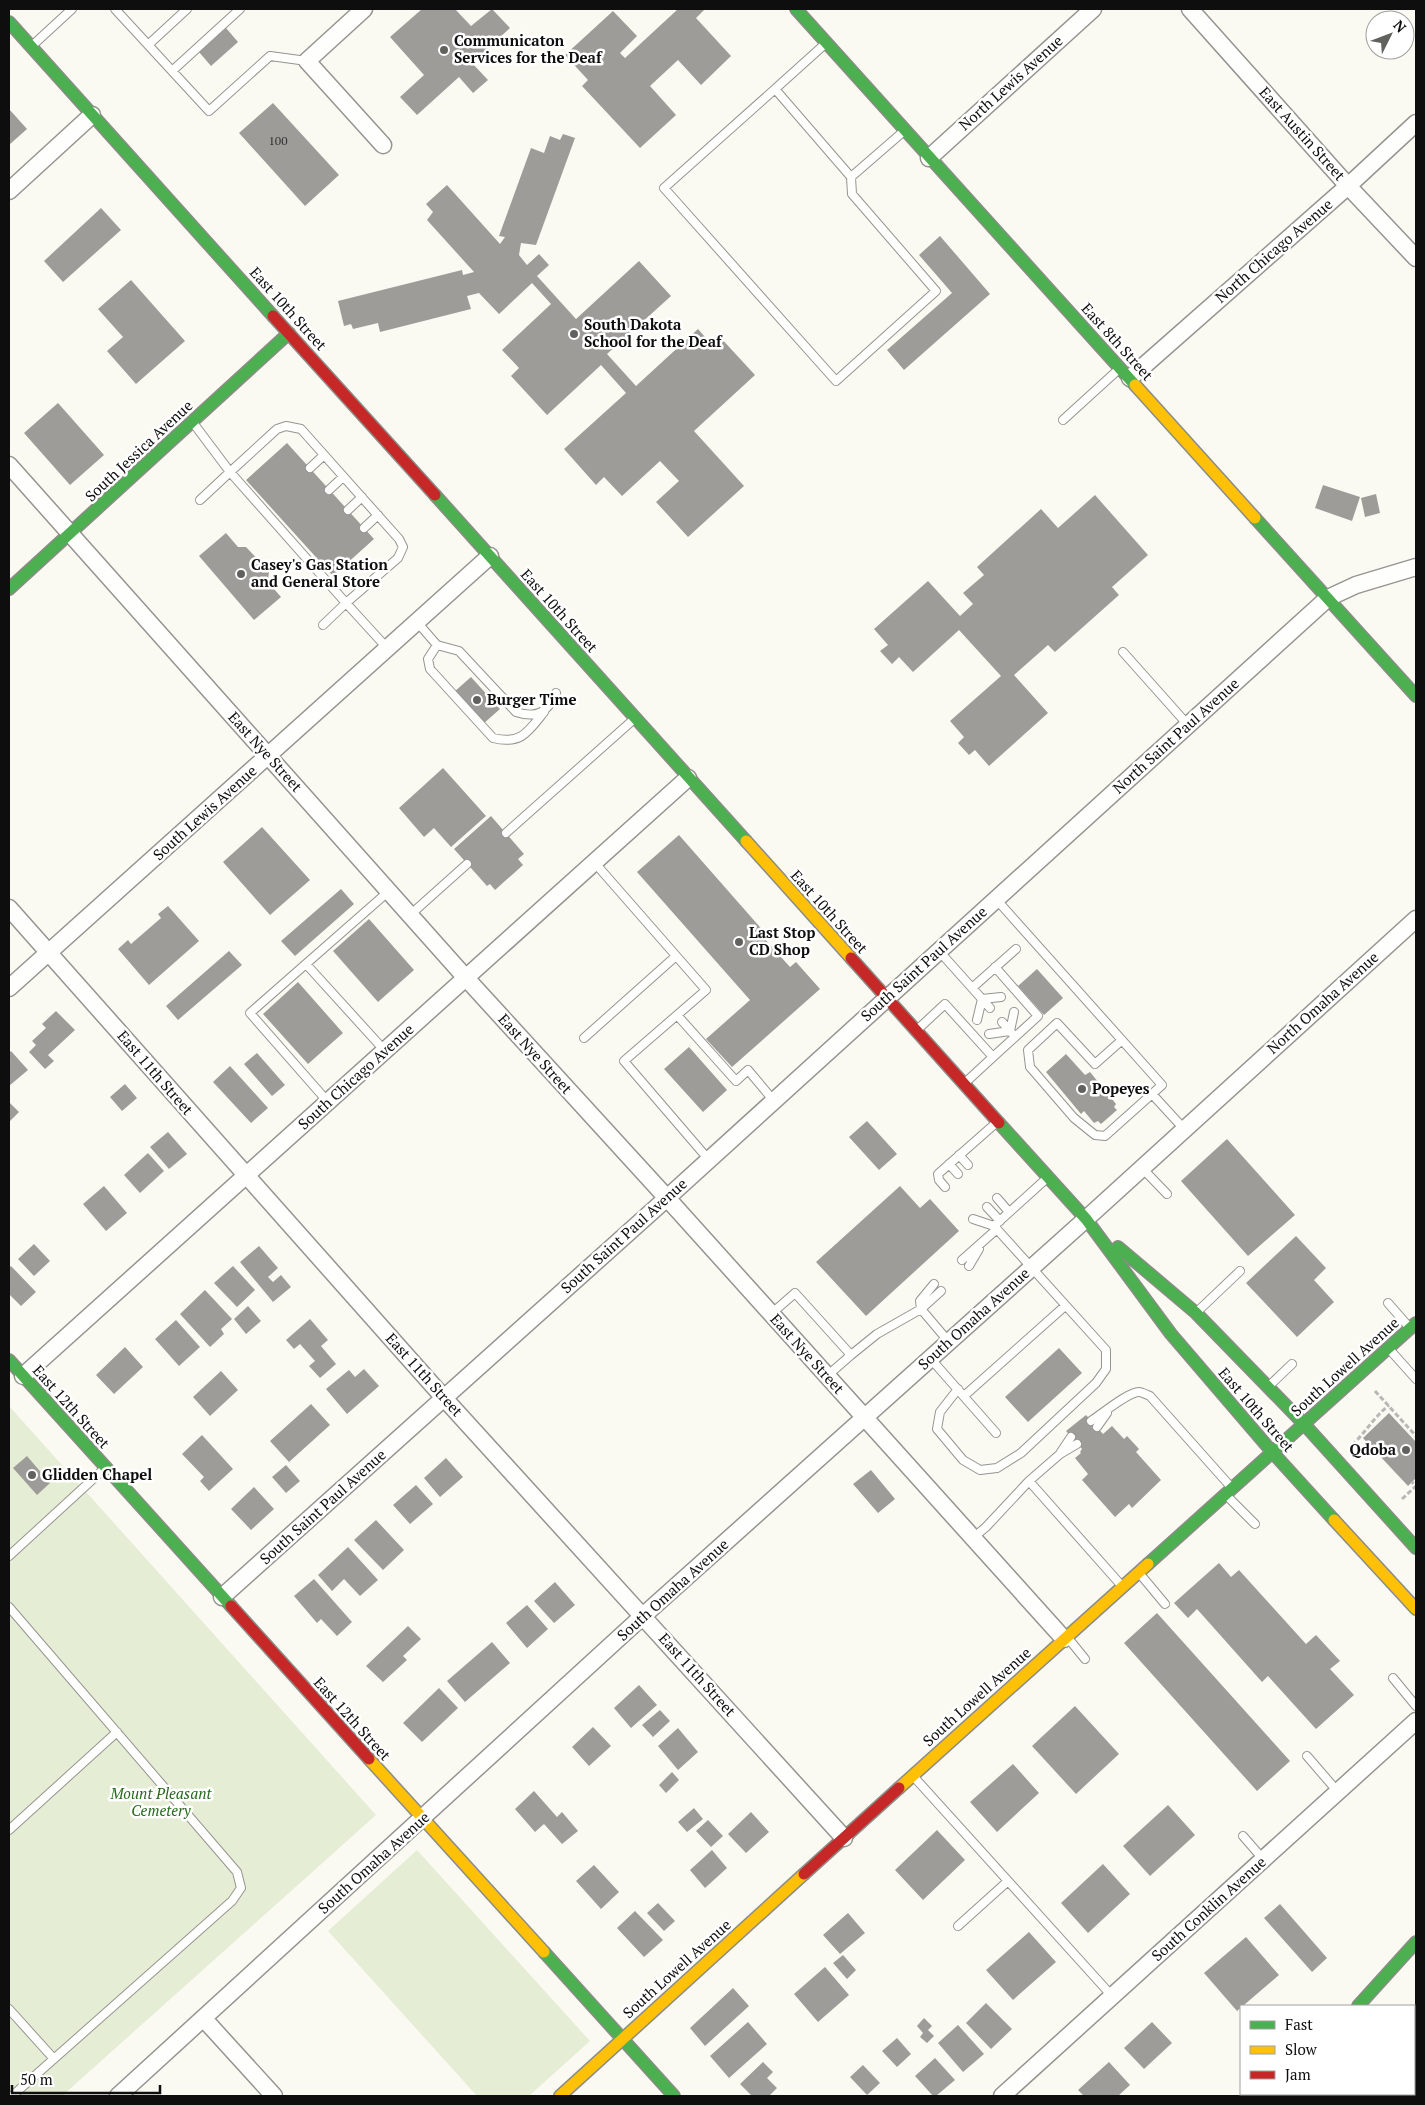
<svg xmlns="http://www.w3.org/2000/svg" width="1425" height="2105" viewBox="0 0 1425 2105" font-family="'PT Serif',serif">
	<style>
		.cemetery { fill: #e6edd5 }
		.building { fill: #9e9c98 }
		.lines { fill: none; stroke-linecap: round; stroke-linejoin: round }
		.lane-casing { stroke: #959491; stroke-width: 10 }
		.street-casing { stroke: #959491; stroke-width: 19 }
		.fast-casing { stroke: #8b8b87; stroke-width: 14 }
		.slow-casing { stroke: #8b8b87; stroke-width: 14 }
		.jam-casing { stroke: #8b8b87; stroke-width: 14 }
		.path { stroke: #b8b8b6; stroke-width: 3; stroke-dasharray: 5 2.5; stroke-linecap: butt }
		.lane { stroke: #fefefd; stroke-width: 8 }
		.street { stroke: #fefefd; stroke-width: 16 }
		.fast { stroke: #4caf50; stroke-width: 11 }
		.slow { stroke: #ffc107; stroke-width: 11 }
		.jam { stroke: #c62828; stroke-width: 11 }
		.poi-dot { fill: #61615e; stroke: #fff; stroke-width: 2 }
		.labels { text-anchor: middle; stroke-width: 5; stroke-linejoin: round; paint-order: stroke }
		.number-label { font-size: 12px; fill: #323230 }
		.poi-label { font-size: 15px; font-weight: bold; fill: #0e0e0e; stroke: #fff; text-anchor: start }
		.street-label { font-size: 15px; fill: #0e0e0e; stroke: #fff }
		.park-label { font-size: 15px; font-style: italic; fill: #256a1a; stroke: #fff }
	</style>
	<rect width="100%" height="100%" fill="#fbfaf2"/>
	<path class="cemetery" d="M9,1406L376,1815L62,2096H9Z
		M417,1850L590,2041L529,2096H477L328,1931Z"/>
	<path class="building" d="M422,9H455L471,26L492,9L510,28L472,63L488,80L473,93L459,77L417,115L400,97L424,75L390,37Z
		M678,9H705L696,18L731,56L701,85L678,60L650,86L676,115L640,148L582,86L588,80L565,55L613,11L637,36L620,53L625,58Z
		M226,28L238,42L211,66L199,52Z
		M273,103L339,175L305,206L239,133Z
		M9,109L27,129L9,145Z
		M563,134L575,138L536,245L521,243L519,255L527,265L539,254L549,265L537,276L576,319L639,261L671,296L607,354L636,386L698,329L711,344L719,336L755,375L694,431L744,486L688,537L656,502L679,481L660,461L622,496L604,477L596,485L564,449L626,393L601,365L547,415L511,376L519,368L502,350L551,304L532,283L499,314L479,293L467,296L471,309L380,332L378,323L353,329L351,324L344,326L338,301L462,270L463,275L474,272L427,220L433,212L426,204L447,185L500,244L505,237L499,236L531,148L544,153L550,136L560,140Z
		M101,208L121,230L63,282L44,261Z
		M940,236L990,294L904,370L887,350L952,293L919,255Z
		M131,280L185,341L136,384L107,351L123,337L98,309Z
		M58,403L104,455L70,485L24,433Z
		M287,443L374,539L333,576L246,480Z
		M1323,485L1360,497L1352,521L1315,508Z
		M1376,494L1380,513L1365,517L1361,498Z
		M1095,495L1148,555L1112,587L1119,595L1055,652L1048,645L1014,675L1048,713L989,766L975,750L969,755L958,743L964,737L950,721L1001,676L959,630L913,672L899,657L892,664L880,651L888,645L874,629L928,581L960,616L973,604L963,593L984,575L977,567L1041,509L1058,528Z
		M226,533L238,547H246L269,571L268,582L281,597L254,620L199,556Z
		M471,677L500,709L483,724L454,692Z
		M443,768L486,816L451,847L434,828L424,837L399,808Z
		M491,816L524,854L518,859L523,865L495,890L490,884L487,886L454,849Z
		M262,827L310,880L270,915L223,862Z
		M679,835L766,934L763,937L790,967L796,962L820,989L732,1067L706,1039L750,1000L637,872Z
		M341,889L354,904L295,956L281,941Z
		M168,906L199,941L149,985L118,949L128,940L131,944L161,918L158,914Z
		M369,919L414,970L378,1002L333,951Z
		M229,951L242,965L178,1020L166,1006Z
		M1037,969L1063,998L1044,1015L1018,986Z
		M298,982L343,1033L308,1064L263,1014Z
		M56,1011L75,1030L48,1055L54,1061L45,1069L29,1052L36,1045L32,1041L46,1028L42,1024Z
		M689,1047L727,1090L703,1112L664,1069Z
		M11,1051L28,1070L9,1086V1053Z
		M257,1053L285,1085L272,1096L244,1064Z
		M1066,1054L1085,1075L1090,1072L1116,1104L1114,1107L1117,1110L1101,1124L1098,1121L1094,1123L1084,1111L1081,1114L1046,1072Z
		M230,1066L268,1108L251,1123L213,1082Z
		M125,1084L137,1098L122,1111L110,1097Z
		M9,1102L19,1112L10,1121L9,1120Z
		M867,1121L897,1154L879,1170L849,1137Z
		M168,1132L187,1154L169,1169L150,1147Z
		M1227,1139L1295,1215L1248,1256L1181,1181Z
		M148,1153L164,1171L140,1193L124,1175Z
		M104,1186L127,1213L106,1231L83,1204Z
		M900,1186L920,1208L930,1199L959,1231L866,1316L816,1262Z
		M1296,1236L1326,1268L1314,1280L1334,1302L1297,1337L1246,1283Z
		M34,1244L50,1261L34,1276L18,1259Z
		M259,1246L278,1268L268,1277L273,1282L281,1275L291,1287L273,1302L240,1262Z
		M11,1266L36,1292L21,1306L9,1294V1268Z
		M233,1266L255,1290L237,1307L214,1283Z
		M205,1290L232,1319L221,1329L224,1334L210,1347L180,1314Z
		M248,1306L261,1321L246,1334L234,1319Z
		M310,1319L328,1340L321,1346L336,1364L320,1378L309,1366L315,1361L300,1344L294,1349L286,1340Z
		M176,1320L200,1347L179,1366L155,1339Z
		M125,1347L143,1367L114,1394L96,1375Z
		M1059,1348L1082,1373L1028,1422L1005,1397Z
		M364,1369L379,1386L347,1414L326,1389L349,1370L355,1377Z
		M221,1371L238,1390L210,1416L193,1397Z
		M311,1404L330,1425L289,1462L270,1441Z
		M1389,1413L1416,1442V1478L1408,1486L1363,1438Z
		M1086,1415L1103,1434L1112,1426L1124,1439L1127,1436L1139,1449L1136,1452L1161,1480L1132,1508L1129,1504L1115,1517L1082,1480L1088,1474L1075,1458L1081,1453L1080,1452L1082,1449L1066,1431Z
		M202,1435L233,1469L209,1491L200,1481L204,1477L182,1454Z
		M27,1456L50,1483L37,1495L13,1468Z
		M446,1458L463,1477L440,1497L424,1478Z
		M286,1465L300,1481L286,1493L272,1477Z
		M871,1470L895,1499L878,1513L853,1484Z
		M416,1485L433,1504L410,1524L393,1505Z
		M254,1487L274,1509L251,1530L231,1509Z
		M376,1520L404,1550L383,1570L354,1540Z
		M348,1547L378,1580L360,1596L344,1579L332,1591L318,1575Z
		M1219,1563L1231,1577L1239,1570L1306,1644L1316,1635L1340,1661L1330,1669L1354,1695L1316,1729L1268,1676L1262,1682L1197,1609L1188,1618L1174,1603Z
		M314,1579L352,1622L337,1636L321,1619L317,1623L294,1596Z
		M555,1582L575,1605L554,1623L534,1601Z
		M527,1605L548,1629L527,1648L506,1623Z
		M1157,1613L1290,1761L1257,1791L1124,1643Z
		M408,1626L421,1639L403,1656L407,1660L383,1682L366,1666Z
		M492,1642L510,1663L465,1702L447,1681Z
		M639,1685L657,1705L631,1728L614,1708Z
		M439,1688L458,1708L422,1742L403,1723Z
		M1075,1706L1119,1754L1076,1794L1032,1746Z
		M660,1710L670,1721L653,1737L642,1725Z
		M593,1727L611,1746L589,1766L572,1747Z
		M678,1728L698,1752L678,1770L658,1746Z
		M1013,1764L1039,1793L997,1832L970,1802Z
		M672,1772L679,1780L666,1793L659,1785Z
		M534,1791L557,1817L562,1812L578,1831L562,1844L544,1824L535,1832L515,1809Z
		M1168,1805L1195,1835L1150,1876L1123,1846Z
		M694,1808L703,1819L687,1832L678,1822Z
		M751,1812L769,1832L746,1853L728,1834Z
		M708,1820L723,1836L711,1847L696,1831Z
		M937,1830L965,1860L923,1900L895,1870Z
		M712,1850L727,1868L705,1888L690,1870Z
		M1103,1864L1130,1894L1088,1933L1061,1903Z
		M594,1865L619,1892L601,1909L576,1881Z
		M658,1903L675,1921L664,1931L647,1913Z
		M1280,1904L1327,1958L1312,1972L1264,1918Z
		M635,1911L663,1940L644,1957L617,1928Z
		M848,1913L865,1933L840,1954L823,1935Z
		M1029,1932L1056,1962L1013,2000L986,1970Z
		M1246,1937L1279,1975L1237,2011L1204,1973Z
		M843,1955L856,1970L847,1979L833,1963Z
		M825,1967L849,1995L818,2022L794,1994Z
		M733,1988L749,2006L705,2046L690,2028Z
		M986,2003L1012,2029L991,2049L966,2023Z
		M924,2018L932,2026L928,2030L934,2036L927,2043L920,2037L923,2033L917,2026Z
		M748,2022L767,2044L729,2078L710,2056Z
		M1152,2022L1172,2043L1144,2069L1124,2048Z
		M958,2025L984,2054L963,2072L938,2043Z
		M897,2038L911,2054L897,2067L882,2051Z
		M935,2058L955,2080L936,2096H933L915,2076Z
		M763,2062L773,2072L767,2078L777,2088L769,2096H752L740,2084Z
		M1109,2062L1130,2085L1118,2096H1084L1078,2090Z
		M863,2065L880,2083L867,2095L850,2077Z"/>
	<g class="lines">
		<g class="lane-casing">
			<path id="lane" d="M115,9L209,111L270,56L307,61
				M34,44L72,9
				M825,44L775,89L851,177L904,131
				M148,45L187,9
				M172,71L240,9
				M775,89L664,188L836,381L936,291L852,194L851,177
				M1063,420L1119,369
				M194,424L230,472L277,429L286,426L301,429L399,539L403,547L398,558L346,603L388,649
				M310,468L324,455
				M329,490L343,477
				M200,500L230,472L346,603L323,625
				M348,510L362,497
				M364,528L378,515
				M417,622L437,645L459,651L516,712C537,719 548,712 556,693
				M437,645L428,659L430,669L493,738C521,745 528,732 544,712
				M1123,652L1188,725
				M506,833L633,720
				M594,862L706,990L624,1061L709,1160
				M996,899L1162,1085L1152,1094L1185,1130
				M410,915L467,864
				M939,951L982,999L1001,997
				M306,964L385,1051
				M995,967L1038,1016L1015,1037
				M972,988L1016,949
				M677,1015L736,1081L748,1070L774,1101
				M977,1020L982,999L990,1008
				M1002,1022L1010,1031L1014,1012
				M918,1029L945,1004L993,1057L967,1081
				M989,1034L1010,1031L1015,1037L993,1057
				M584,1038L676,956
				M1122,1040L1095,1064L1057,1023L1028,1050L1030,1067L1074,1118L1095,1135L1105,1136L1152,1094
				M328,1102L250,1013L389,891
				M959,1155L968,1165
				M949,1164L958,1174
				M1142,1168L1167,1194
				M945,1187L939,1180L938,1174L996,1123
				M997,1198L1009,1212
				M987,1207L1000,1221
				M973,1219L994,1226
				M962,1260L997,1229
				M969,1266L979,1249
				M934,1284L920,1301L921,1309L949,1342
				M1388,1303L1409,1327
				M1199,1310L1240,1271
				M771,1314L795,1293L851,1355L827,1376
				M1390,1350L1416,1379
				M851,1355L877,1334L921,1309L941,1291
				M930,1358L996,1433
				M1270,1385L1292,1364
				M958,1389L940,1412L937,1429L963,1460L980,1470L997,1468L1021,1453L1096,1383L1106,1369V1350L994,1226L1046,1179
				M964,1396L1065,1306
				M1091,1421C1102,1414 1128,1392 1139,1392C1142,1392 1147,1395 1150,1396L1231,1487
				M1097,1427L1107,1413
				M1077,1444L1060,1454L1029,1481L1121,1585
				M1061,1452L1071,1437
				M1227,1496L1255,1524
				M973,1538L986,1527L1029,1481
				M9,1556L105,1468
				M1140,1574L1165,1604
				M9,1607L237,1872L241,1888L232,1901L12,2096
				M1068,1638L1085,1659
				M1393,1678L1416,1706
				M1307,1756L1338,1792
				M914,1777L1112,1996
				M9,1830L117,1732
				M1243,1836L1263,1859
				M958,1926L1008,1881
				M9,2009L54,2059"/>
		</g>
		<g class="street-casing">
			<path id="street" d="M364,9L307,61L383,145
				M1190,9L1348,186L1416,258
				M929,158L1093,9
				M9,191L92,115
				M1130,378L1348,186L1416,123
				M9,465L466,978L667,1198L1064,1639
				M9,908L444,1398L844,1838
				M9,988L490,556
				M23,1376L688,778
				M222,1597L667,1198L1328,598L1356,585L1416,567
				M204,2019L274,2096
				M118,2096L644,1615L1086,1219L1416,919
				M1002,2096L1416,1721"/>
		</g>
		<g class="fast-casing">
			<path id="fast" d="M796,9L1135,385
				M9,22L273,316
				M435,495L746,841
				M1255,518L1416,696
				M9,589L289,333
				M999,1123L1086,1219L1171,1334L1273,1453L1334,1520
				M1118,1247L1196,1313L1304,1424L1416,1548
				M9,1360L231,1606
				M1148,1564L1416,1323
				M544,1952L674,2096
				M1358,2006L1416,1942
				M1285,2096L1287,2094"/>
		</g>
		<g class="slow-casing">
			<path id="slow" d="M1135,385L1255,518
				M746,841L851,958
				M1334,1520L1416,1609
				M369,1759L544,1952
				M899,1788L1148,1564
				M1414,2058L1416,2056
				M560,2096L804,1874"/>
		</g>
		<g class="jam-casing">
			<path id="jam" d="M273,316L435,495
				M851,958L999,1123
				M231,1606L369,1759
				M804,1874L899,1788
				M1373,2096L1375,2094"/>
		</g>
		<path class="path" d="M1375,1391L1416,1436
			M1352,1445C1366,1432 1374,1417 1389,1405
			M1402,1499L1416,1486L1412,1482"/>
		<use href="#lane" class="lane"/>
		<use href="#street" class="street"/>
		<use href="#fast" class="fast"/>
		<use href="#slow" class="slow"/>
		<use href="#jam" class="jam"/>
	</g>
	<g class="poi-dot">
		<circle cx="444" cy="50" r="5"/>
		<circle cx="574" cy="334" r="5"/>
		<circle cx="241" cy="574" r="5"/>
		<circle cx="477" cy="700" r="5"/>
		<circle cx="739" cy="942" r="5"/>
		<circle cx="1082" cy="1089" r="5"/>
		<circle cx="1406" cy="1450" r="5"/>
		<circle cx="32" cy="1475" r="5"/>
	</g>
	<g class="labels">
		<g class="number-label">
			<text x="278" y="145">100</text>
		</g>
		<g class="poi-label">
			<text x="454" y="46">Communicaton<tspan x="454" dy="17">Services for the Deaf</tspan></text>
			<text x="584" y="330">South Dakota<tspan x="584" dy="17">School for the Deaf</tspan></text>
			<text x="251" y="570">Casey's Gas Station<tspan x="251" dy="17">and General Store</tspan></text>
			<text x="487" y="705">Burger Time</text>
			<text x="749" y="938">Last Stop<tspan x="749" dy="17">CD Shop</tspan></text>
			<text x="1092" y="1094">Popeyes</text>
			<text x="1396" y="1455" text-anchor="end">Qdoba</text>
			<text x="42" y="1480">Glidden Chapel</text>
		</g>
		<g class="street-label">
			<text transform="translate(1011 83) rotate(-42)" y="5">North Lewis Avenue</text>
			<text transform="translate(1302 134) rotate(48)" y="5">East Austin Street</text>
			<text transform="translate(1274 251) rotate(-41)" y="5">North Chicago Avenue</text>
			<text transform="translate(288 309) rotate(48)" y="5">East 10th Street</text>
			<text transform="translate(1117 342) rotate(48)" y="5">East 8th Street</text>
			<text transform="translate(139 451) rotate(-43)" y="5">South Jessica Avenue</text>
			<text transform="translate(559 611) rotate(48)" y="5">East 10th Street</text>
			<text transform="translate(1176 736) rotate(-42)" y="5">North Saint Paul Avenue</text>
			<text transform="translate(265 752) rotate(48)" y="5">East Nye Street</text>
			<text transform="translate(205 813) rotate(-42)" y="5">South Lewis Avenue</text>
			<text transform="translate(829 912) rotate(48)" y="5">East 10th Street</text>
			<text transform="translate(924 964) rotate(-42)" y="5">South Saint Paul Avenue</text>
			<text transform="translate(1323 1003) rotate(-42)" y="5">North Omaha Avenue</text>
			<text transform="translate(535 1054) rotate(48)" y="5">East Nye Street</text>
			<text transform="translate(155 1073) rotate(49)" y="5">East 11th Street</text>
			<text transform="translate(356 1077) rotate(-42)" y="5">South Chicago Avenue</text>
			<text transform="translate(624 1236) rotate(-42)" y="5">South Saint Paul Avenue</text>
			<text transform="translate(974 1319) rotate(-42)" y="5">South Omaha Avenue</text>
			<text transform="translate(807 1354) rotate(48)" y="5">East Nye Street</text>
			<text transform="translate(1345 1367) rotate(-42)" y="5">South Lowell Avenue</text>
			<text transform="translate(424 1375) rotate(48)" y="5">East 11th Street</text>
			<text transform="translate(71 1407) rotate(48)" y="5">East 12th Street</text>
			<text transform="translate(1256 1410) rotate(49)" y="5">East 10th Street</text>
			<text transform="translate(323 1507) rotate(-42)" y="5">South Saint Paul Avenue</text>
			<text transform="translate(673 1590) rotate(-42)" y="5">South Omaha Avenue</text>
			<text transform="translate(697 1675) rotate(48)" y="5">East 11th Street</text>
			<text transform="translate(977 1697) rotate(-42)" y="5">South Lowell Avenue</text>
			<text transform="translate(352 1719) rotate(48)" y="5">East 12th Street</text>
			<text transform="translate(374 1863) rotate(-42)" y="5">South Omaha Avenue</text>
			<text transform="translate(1209 1909) rotate(-42)" y="5">South Conklin Avenue</text>
			<text transform="translate(677 1969) rotate(-42)" y="5">South Lowell Avenue</text>
		</g>
		<g class="park-label">
			<text x="161" y="1799">Mount Pleasant<tspan x="161" dy="17">Cemetery</tspan></text>
		</g>
	</g>
	<rect width="1425" height="2105" fill="none" stroke="#0e0e0e" stroke-width="20"/>
	<rect x="1240" y="2005" width="175" height="90" fill="#ffffff" stroke="#9f9f9f"/>
	<rect x="1250" y="2021" width="25" height="8" fill="#4caf50" stroke="#9f9f9f"/>
	<text x="1285" y="2030" font-size="15" fill="#0e0e0e">Fast</text>
	<rect x="1250" y="2046" width="25" height="8" fill="#ffc107" stroke="#9f9f9f"/>
	<text x="1285" y="2055" font-size="15" fill="#0e0e0e">Slow</text>
	<rect x="1250" y="2071" width="25" height="8" fill="#c62828" stroke="#9f9f9f"/>
	<text x="1285" y="2080" font-size="15" fill="#0e0e0e">Jam</text>
	<g transform="translate(1390 35) rotate(48)"><circle r="24" fill="#ffffff" stroke="#9f9f9f"/>
	<path d="M0-4L9 19L0 12L-9 19Z" fill="#61615e"/>
	<text y="-8" font-size="14" font-weight="bold" text-anchor="middle" fill="#0e0e0e">N</text>
	</g>
	<path d="M12 2085v8h148v-8" fill="none" stroke="#0e0e0e" stroke-width="2.5"/>
	<text x="20" y="2085" font-size="15" fill="#0e0e0e" stroke="#ffffff" stroke-width="4" paint-order="stroke">50 m</text>
</svg>
